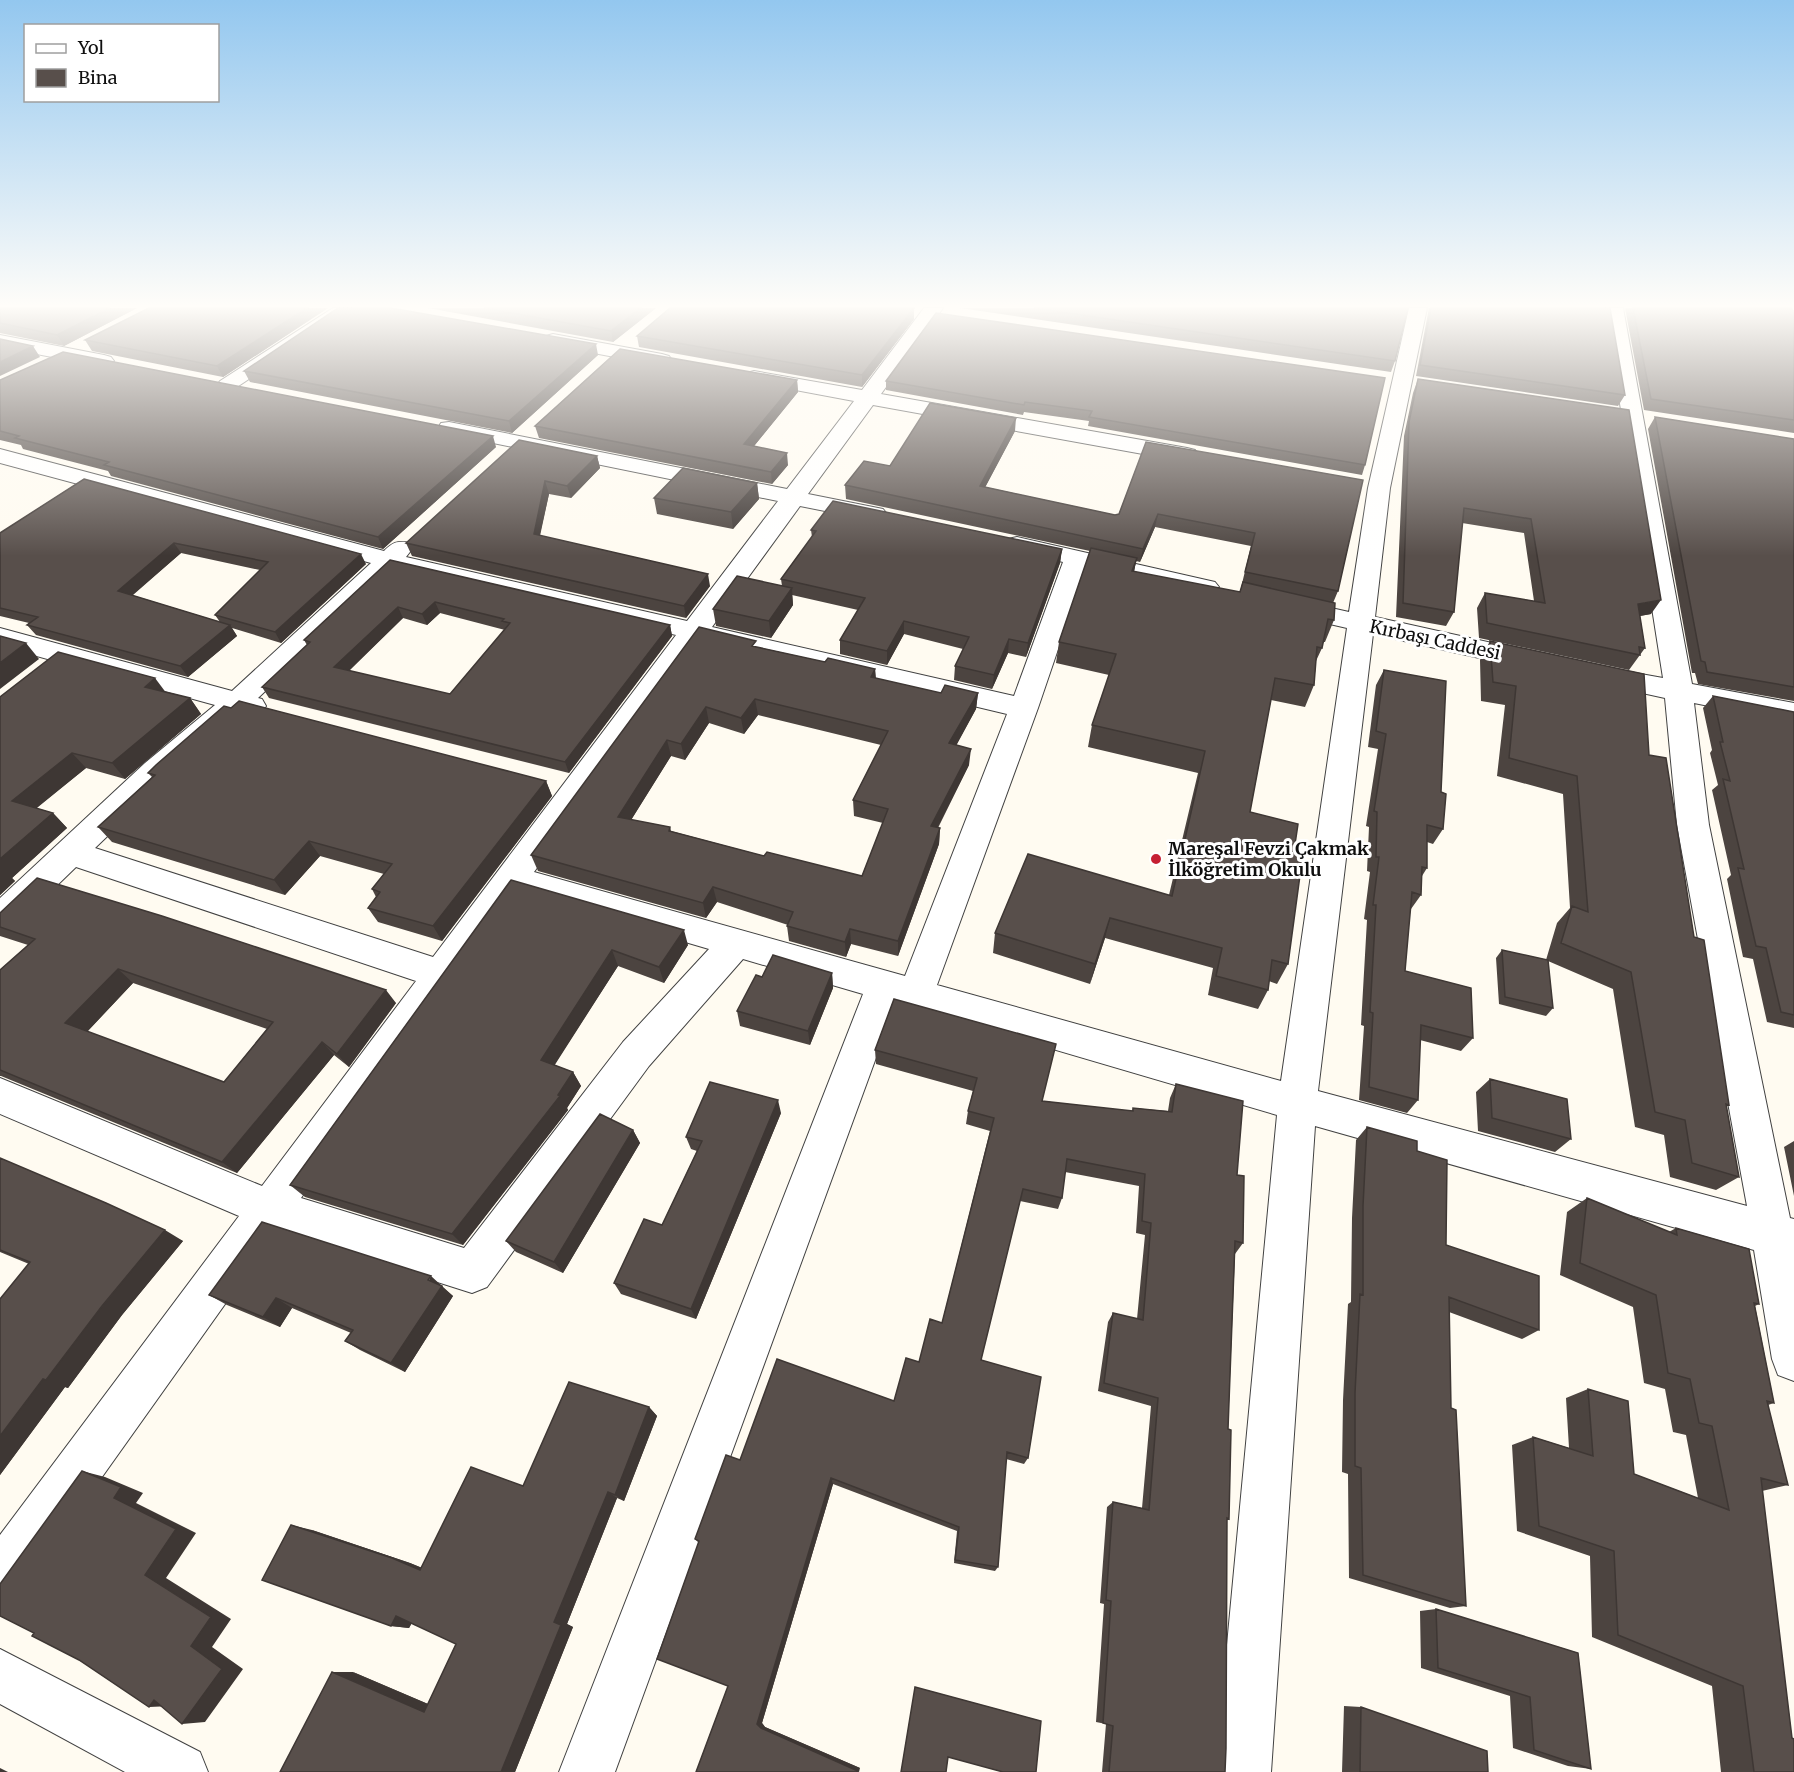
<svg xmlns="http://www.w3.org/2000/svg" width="1794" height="1772" viewBox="0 0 1794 1772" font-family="Merriweather,serif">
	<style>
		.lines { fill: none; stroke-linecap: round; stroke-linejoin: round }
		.minor-casing { stroke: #424242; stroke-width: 2 }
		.minor { fill: #fff; fill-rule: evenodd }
		.wall { fill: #4c4440; fill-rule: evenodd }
		.shaded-wall { fill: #3e3734 }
		.building { fill: #584f4b; stroke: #3e3734; stroke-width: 1.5; fill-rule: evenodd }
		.poi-dot { fill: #c62033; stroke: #fff; stroke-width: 2 }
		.labels { text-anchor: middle; stroke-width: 6; stroke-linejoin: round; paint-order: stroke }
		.street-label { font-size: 18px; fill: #0f0f0f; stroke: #fff }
		.poi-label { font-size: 18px; font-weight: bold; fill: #0f0f0f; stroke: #fff; text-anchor: start }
	</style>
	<rect width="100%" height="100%" fill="#fffbf1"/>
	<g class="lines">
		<g class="minor-casing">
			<path id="minor" d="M333,308H355L234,389H220L217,385L220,381Z
				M924,308H943L881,394L1187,448L1195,450L1198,455L1195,460L1187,462L873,405L808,494L883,509L887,514L883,519L875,521L800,506L712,627L1014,696L1063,562L1008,549L1005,544L1008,539L1017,537L1215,582L1219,587L1215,592L1206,595L1086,567L1038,708L937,985L1281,1081L1347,628L1282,613L1278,607L1282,601L1291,599L1349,612L1368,488L1409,308H1427L1390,488L1375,617L1528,651L1538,654L1542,660L1538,666L1528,669L1373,634L1318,1091L1747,1206L1677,825L1665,698L1592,682L1588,676L1592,670L1602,667L1663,678L1605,308H1623L1692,684L1794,703V723L1694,703L1709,825L1790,1218L1794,1219V1381L1778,1375L1772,1359L1754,1250L1315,1126L1271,1772H1215L1277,1115L896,1003L615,1772H559L863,994L743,959L649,1066L487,1287L472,1293L277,1231L18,1595L0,1602V1535L239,1216L0,1114V1078L262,1186L416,981L76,867L12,929L0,933V898L145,763L215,705L0,646V628L232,691L371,563L0,463V449L384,551C392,543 397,540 410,543L413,548L406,557L687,621L778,501L449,434L441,433L438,428L441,423L449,422L787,489L854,401L747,381L744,377L747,373L754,371L862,390ZM394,569L676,635L433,957L95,848L167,779L242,713L252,716L262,713L266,706L262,699L258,698ZM701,641L1007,714L905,976L534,872ZM518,893L709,949L623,1042L464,1248L301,1198Z
				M553,334L662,354L669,356L672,360L669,364L662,366L546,344L543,340L546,336Z
				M0,335L104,355L111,357L114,361L111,365L104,367L0,347Z
				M0,1649L200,1752L208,1772H125L0,1704Z"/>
		</g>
		<use href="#minor" class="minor"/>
	</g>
	<path class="wall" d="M0,308H137L64,346L0,333Z
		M328,308L223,377L92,351L85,340Z
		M428,308H656L613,342Z
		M914,308V319L862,387L639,347L637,336Z
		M960,308H1408L1395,361L1391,372Z
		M1429,308H1610L1625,395L1618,406L1416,376Z
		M1625,308H1791L1792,310L1794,311V433L1644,410Z
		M936,313L1365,465L1362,475L1088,426L1089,421L1024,412L1023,415L886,390V381Z
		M598,355L512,433L250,382L244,371Z
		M1418,379L1651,614L1640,616L1645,648L1629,670L1479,638L1477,608L1485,593L1534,601L1524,533L1462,523L1454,612L1446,626L1396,617L1404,436L1413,393Z
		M0,380L496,447L383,549L111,476L108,471L23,449L21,445L0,440Z
		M797,380L798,392L754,446L788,465L772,484L539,438L535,426Z
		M1655,417L1794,439V701L1698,684L1695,673H1692L1648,429Z
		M1015,431L985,487L1115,515L1119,514L1146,442L1338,591L1333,603L1334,620L1325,642H1323L1322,648L1316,661L1314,685L1305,707L1271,700L1250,812L1294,851L1288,964L1277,984L1269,981L1268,990L1258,1009L1208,995L1213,968L1105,938L1090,984L993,953L995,933L1169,895L1198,773L1088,747L1092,725L1109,675L1056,663L1059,642L1090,551L846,499L845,485L890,466ZM1155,527L1251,546L1240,592L1134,572L1136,561L1140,562Z
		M597,456L600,468L571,498L549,494L540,536L710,586L686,618L412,556L406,543Z
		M84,479L366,564L281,643L232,628L237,636L188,677L36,635L27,625L29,623L0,616V533ZM181,553L260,570L215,615L220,622L132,595Z
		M757,483L759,499L733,529L657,514L654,498Z
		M811,530L1062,549L1060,563L1026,657L1008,653L992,689L954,680L955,666L963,649L904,634L887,665L840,654V640L858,610L792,595L793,605L771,638L716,626L713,609L782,586L781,579L812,537Z
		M390,560L670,625L672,636L569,773L269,698L262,687L307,645L304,640ZM440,613L505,630L450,694L349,671L403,618L427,625Z
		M1490,641L1649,755L1694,937L1729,1105L1726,1107L1739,1177L1716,1190L1670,1177L1664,1135L1635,1127L1613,989L1548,961L1553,1008L1546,1016L1499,1004L1496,958L1502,950L1546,960L1557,923L1570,908L1563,794L1497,776L1505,705L1481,701L1480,660Z
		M757,647L825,662L875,669L876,679L941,693H978L976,709L956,745L969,765L938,828H940L939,844L898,956L851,944L846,957L789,941L787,926L788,925L717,902L706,918L538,871L531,855ZM758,715L881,745L853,800L854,816L883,823L862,876L764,856L671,831L670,827L631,820L671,756L685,760L709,723L744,734Z
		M1384,670L1441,792L1443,829L1433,844L1427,842V868L1422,876L1421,895L1411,909H1410L1405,971L1473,1038L1461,1051L1420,1040L1418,1100L1407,1113L1359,1100L1364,1026L1361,1025L1367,920L1364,919L1370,872L1367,871L1369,827L1366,826L1378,749L1368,747L1376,685Z
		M165,692L190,698L201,714L125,779L86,768L36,808L53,813L67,828L12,878L15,881L0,895V697Z
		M1713,696L1794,712V1028L1767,1022L1753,959L1743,957L1727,879L1731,875L1712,790L1718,785L1710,753L1712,750L1703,708Z
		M148,773L546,781L552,796L442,941L378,922L368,908L376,897L372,889L384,874L320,856L285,895L112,842L98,827L152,777Z
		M511,880L688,945L664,983L618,966L554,1065L573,1072L581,1086L567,1108L568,1110L463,1245L305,1197L290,1185Z
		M0,913L396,1003L349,1067L334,1055L237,1173L1,1076H0V970L28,945L0,936ZM133,983L267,1029L224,1082L87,1032Z
		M832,973L833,988L810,1045L740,1026L737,1011Z
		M894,999L1042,1101L1132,1111L1133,1108L1168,1111L1170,1098L1176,1084L1237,1175L1243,1243L1235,1254L1228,1429L1229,1519L1227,1520L1225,1772H1102L1106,1724L1096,1722L1104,1604L1100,1603L1107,1507L1113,1502L1142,1508L1151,1406L1098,1391L1108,1322L1113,1313L1137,1319L1145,1235L1136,1233L1139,1186L1065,1172L1062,1198L1058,1209L1020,1201L981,1360L1028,1458L1024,1464L1006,1459L998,1567L995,1571L954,1563L957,1531L833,1484L762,1723L765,1727L860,1768L696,1772L728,1686L698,1542L695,1539L740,1460L894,1401L919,1362L942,1323L990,1131L966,1124L968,1111L973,1091L876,1064L875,1050Z
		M1490,1079L1571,1139L1555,1152L1478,1131L1476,1092Z
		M781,1113L696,1319L621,1294L614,1283L662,1225L697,1151L691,1149L686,1137Z
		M1367,1127L1417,1151L1446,1245L1539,1330L1522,1339L1449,1312L1451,1408L1466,1606L1450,1608L1349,1578L1348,1474L1342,1472L1343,1400L1348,1304L1351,1302L1352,1218L1356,1140Z
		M633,1130L640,1143L563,1273L516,1252L506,1241Z
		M1794,1141V1196L1784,1147Z
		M0,1158L183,1241L122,1315L68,1388L65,1387L0,1475V1299L29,1264L0,1252Z
		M1587,1198L1669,1232L1676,1228L1759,1304L1755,1306L1774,1403L1768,1405L1788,1485L1762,1491L1792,1738L1794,1772H1721L1712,1686L1592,1637L1590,1556L1517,1531L1512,1445L1533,1437L1569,1448L1566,1398L1588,1389L1634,1474L1698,1498L1686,1435L1673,1432L1665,1389L1644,1383L1633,1307L1560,1275L1567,1212Z
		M443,1286L442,1287L453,1296L405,1372L360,1350L345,1341L351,1333L292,1308L280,1327L227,1305L209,1295Z
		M649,1407L657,1416L624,1501L617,1498L567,1624L573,1627L515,1772L353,1672L428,1704L456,1644L412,1623L409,1628L391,1626L312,1530L410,1563L422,1568L523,1486Z
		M1436,1609L1578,1653L1591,1769L1568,1766L1513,1748L1510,1696L1421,1668L1420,1611Z
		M915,1687L1041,1721L948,1757L946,1772H901Z
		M1344,1706L1361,1707L1488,1772H1342Z"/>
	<path class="shaded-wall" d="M110,308H137L64,346L57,335Z
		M307,308H328L223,377L217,366Z
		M640,308H656L613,342L611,331Z
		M914,308V319L862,387V375Z
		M596,344L598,355L512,433L509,421Z
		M33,346L40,357L0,376V362Z
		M797,380L798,392L746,456L744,444Z
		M1016,418L1015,431L979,499L980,486Z
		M493,436L496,447L383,549L378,537Z
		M787,453L788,465L772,484L771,472Z
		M597,456L600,468L571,498L567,486Z
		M545,481L549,494L537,547L534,534Z
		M757,483L759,499L733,529L731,512Z
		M1158,514L1155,527L1140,562L1143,549Z
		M174,543L181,553L125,602L118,591Z
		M1062,549L1060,563L1026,657L1028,643Z
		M361,554L366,564L281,643L275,632Z
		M1137,558L1132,580V571Z
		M708,574L710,586L686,618L684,606Z
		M792,588L793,605L771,638L769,621Z
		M1661,600L1651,614L1628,618L1638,604Z
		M435,602L440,613L427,625L422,614Z
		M398,607L403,618L340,679L334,667Z
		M904,621V634L887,665V651Z
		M230,625L237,636L188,677L180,666Z
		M670,625L672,636L569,773L565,762Z
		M1009,639L1008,653L992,689L994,675Z
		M26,643L39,659L0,689V663Z
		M875,669L876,685L871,677Z
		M155,678L167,694L145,687Z
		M978,693L976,709L949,759V743Z
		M190,698L201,714L125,779L112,763Z
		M755,699L758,715L744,734L741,718Z
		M706,707L709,723L685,760L681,744Z
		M667,740L671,756L623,833L618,817Z
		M971,749L969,765L930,842L931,826Z
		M72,753L86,768L27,816L12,801Z
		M546,781L552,796L442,941L433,926Z
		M53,813L67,828L12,878L15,881L0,895V859Z
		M940,828L939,844L898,956V941Z
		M309,841L320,856L285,895L274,880Z
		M713,887L717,902L706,918L703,903Z
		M1110,918L1105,938L1090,984L1095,964Z
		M850,929L851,944L846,957L845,942Z
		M684,930L688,945L664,983L659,967Z
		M612,950L618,966L549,1074L541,1060Z
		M118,969L133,983L82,1037L65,1023Z
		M832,973L833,988L810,1045L808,1031Z
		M386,990L396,1003L349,1067L337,1054Z
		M322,1042L334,1055L237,1173L222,1162Z
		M573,1072L581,1086L567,1108L568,1110L463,1245L452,1234L558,1095Z
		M778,1100L781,1113L696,1319L691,1309Z
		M633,1130L640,1143L563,1273L554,1262Z
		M165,1230L183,1241L122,1315L68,1388L65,1387L0,1475V1436L43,1379Z
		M431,1276L453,1296L405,1372L391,1363Z
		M276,1298L292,1308L280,1327L263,1317Z
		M649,1407L657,1416L624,1501L615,1495Z
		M82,1471L105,1477L143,1493L136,1503L196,1533L166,1578L231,1619L212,1647L243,1669L205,1722L182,1724L145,1575L114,1498Z
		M831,1478L833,1484L762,1723L765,1727L860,1768L859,1772L761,1728L757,1724Z
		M608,1492L617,1498L567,1624L573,1627L515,1772H501L554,1622Z
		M291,1525L312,1530L410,1563L437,1574L420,1570Z
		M396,1616L414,1618L409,1628L391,1626Z
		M332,1672H353L442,1710L424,1712Z
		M154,1700L172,1706L149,1707Z
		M0,1768L8,1772H0Z"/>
	<path class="building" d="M0,308H110L57,335L0,323Z
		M149,308H307L217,366L85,340Z
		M338,308H391L596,344L509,421L244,371Z
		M484,308H640L611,331Z
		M670,308H914L862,375L637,336Z
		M1034,308H1408L1395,361Z
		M1431,308H1610L1625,395L1420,365Z
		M1633,308H1791L1792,310L1794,311V420L1651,399Z
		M936,313L1385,378L1365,465L1089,417L1092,411L1025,402L1024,405L886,381Z
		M0,339L33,346L0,362Z
		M620,349L797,380L744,444L787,453L771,472L535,426Z
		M63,352L493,436L378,537L104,465L109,462L15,438L19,436L0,431V380Z
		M1418,379L1629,410L1661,600L1638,604L1645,648L1639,647L1640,655L1487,623L1485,593L1545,603L1531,519L1464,508L1454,612L1403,603L1409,422Z
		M930,403L1016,418L980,486L1115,515L1119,514L1146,442L1363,480L1338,591L1245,572L1255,533L1158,514L1143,549L845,485L864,461L890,466Z
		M1655,417L1794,439V687L1707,672L1705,662L1701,661Z
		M519,440L597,456L567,486L545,481L534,534L708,574L684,606L406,543Z
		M683,468L757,483L731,512L654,498Z
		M84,479L361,554L275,632L215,615L268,562L174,543L118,591L230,625L180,666L27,625L38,617L0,608V533Z
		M833,501L1062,549L1028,643L1009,639L994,675L955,666L969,637L904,621L887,651L840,640L865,598L781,579L816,531L811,530Z
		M1091,548L1137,558L1132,571L1240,592L1243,582L1335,603L1334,620L1328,619L1322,648L1317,647L1314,685L1275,678L1250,812L1298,824L1294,851L1303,853L1288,964L1272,960L1268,990L1216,976L1222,948L1110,918L1095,964L995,933L1028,854L1172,896L1205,751L1092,725L1116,654L1059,642Z
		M390,560L670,625L565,762L262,687L310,642L304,640ZM435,602L504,619L502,621L510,623L450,694L334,667L398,607L422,614Z
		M737,576L792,588L769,621L713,609Z
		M699,627L756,641L752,646L825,662L828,658L875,669L871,677L941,693L945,685L978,693L949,743L971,749L931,826L940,828L898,941L850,929L845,942L787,926L793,912L713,887L703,903L531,855ZM755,699L888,731L853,800L888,809L862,876L767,852L764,856L669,831L670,827L618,817L667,740L681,744L706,707L741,718Z
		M0,636L26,643L0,663Z
		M1490,641L1644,674L1649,755L1666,758L1694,937L1704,940L1729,1105L1726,1104L1739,1177L1692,1163L1685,1120L1655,1112L1631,972L1561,943L1572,906L1588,912L1577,776L1509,758L1516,686L1493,682Z
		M58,652L155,678L145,687L190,698L112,763L72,753L12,801L53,813L0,859V697Z
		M1384,670L1446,681L1441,792L1446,794L1443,829L1427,825V868L1422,867L1421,895L1412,892L1405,971L1471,988L1473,1038L1421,1025L1418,1100L1369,1087L1373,1013L1370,1012L1376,905H1373L1379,857H1376L1377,812L1374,811L1386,734L1376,731Z
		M1713,696L1794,712V1015L1781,1012L1766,948L1756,946L1738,868L1744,869L1723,779L1730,781L1720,742H1723Z
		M239,701L546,781L433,926L368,908L380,892L372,889L392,864L309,841L274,880L98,827L155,775L148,773L156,765L224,706L231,708Z
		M37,878L162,916L386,990L337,1054L322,1042L222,1162L0,1070V970L35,939L0,927V913ZM118,969L273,1022L224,1082L65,1023Z
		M511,880L684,930L659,967L612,950L541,1060L573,1072L558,1095L560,1096L452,1234L290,1185Z
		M1502,950L1548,960L1553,1008L1505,997Z
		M773,955L832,973L808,1031L737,1011L756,975L762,977Z
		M894,999L1056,1044L1042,1101L1133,1111V1108L1172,1112L1176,1084L1243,1101L1237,1175L1244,1176L1243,1243L1235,1241L1228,1429L1231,1430L1229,1519L1227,1518L1226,1748L1225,1772H1109L1113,1726L1103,1723L1111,1601L1106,1600L1113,1502L1149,1510L1158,1398L1104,1383L1113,1313L1143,1320L1151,1223L1142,1221L1145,1174L1067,1159L1062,1198L1023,1189L981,1360L1041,1377L1028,1458L1007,1452L998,1567L955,1560L959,1527L831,1478L757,1724L761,1728L858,1771V1772H696L728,1686L657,1659L699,1541L695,1539L726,1455L740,1460L777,1359L894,1401L906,1358L919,1362L930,1319L942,1323L994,1118L968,1111L977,1078L875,1050Z
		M1490,1079L1567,1099L1571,1139L1492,1118Z
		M710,1082L778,1100L691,1309L614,1283L644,1219L662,1225L702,1141L686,1137Z
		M600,1114L633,1130L554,1262L506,1241Z
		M1367,1127L1417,1141V1151L1447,1160L1446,1245L1539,1276V1330L1449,1297L1451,1408L1456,1410L1466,1606L1363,1575L1361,1468L1355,1466V1393L1360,1294L1363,1295V1206Z
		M0,1158L106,1203L165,1230L102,1306L46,1380L43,1379L0,1436V1299L30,1262L0,1250Z
		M1587,1198L1677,1235L1676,1228L1749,1249L1759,1304L1754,1303L1774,1403L1767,1401L1788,1485L1761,1478L1792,1738L1794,1739V1772H1754L1743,1686L1618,1635L1614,1551L1539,1526L1533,1437L1593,1456L1588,1389L1628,1401L1634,1474L1729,1510L1712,1426L1699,1423L1690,1379L1668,1373L1656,1295L1580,1263Z
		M262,1222L431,1276L428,1280L442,1286L391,1363L345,1341L353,1330L276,1298L263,1317L209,1295Z
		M569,1382L649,1407L615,1495L608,1492L554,1622L561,1625L501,1772H280L332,1672L424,1712L456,1644L396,1616L391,1626L262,1580L291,1525L392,1558L420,1570L471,1467L523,1486Z
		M82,1471L121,1487L114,1498L176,1529L145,1575L211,1617L191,1646L222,1669L182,1724L154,1700L149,1707L79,1660L32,1636L34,1633L0,1616V1584Z
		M1436,1609L1578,1653L1591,1769L1534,1750L1530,1697L1438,1668Z
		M915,1687L1041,1721L1036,1772H1003L948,1757L946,1772H901Z
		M1361,1707L1487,1751L1488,1772H1360Z"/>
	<linearGradient id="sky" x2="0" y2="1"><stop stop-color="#93c7ef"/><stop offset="0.55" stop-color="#fffdf9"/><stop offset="1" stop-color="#fffdf9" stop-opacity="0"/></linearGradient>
	<rect width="1794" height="556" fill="url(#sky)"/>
	<circle class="poi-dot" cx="1156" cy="859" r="6"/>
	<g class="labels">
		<g class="street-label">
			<text transform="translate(1435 640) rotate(12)" y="6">Kırbaşı Caddesi</text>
		</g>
		<g class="poi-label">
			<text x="1168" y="855">Mareşal Fevzi Çakmak<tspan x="1168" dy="21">İlköğretim Okulu</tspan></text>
		</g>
	</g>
	<rect x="24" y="24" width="195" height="78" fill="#ffffff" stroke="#9f9f9f" stroke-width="1.5"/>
	<rect x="36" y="44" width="30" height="9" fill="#ffffff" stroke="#9f9f9f" stroke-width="1.5"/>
	<text x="78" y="54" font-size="18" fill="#0f0f0f">Yol</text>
	<rect x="36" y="69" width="30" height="18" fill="#584f4b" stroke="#9f9f9f" stroke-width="1.5"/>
	<text x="78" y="84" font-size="18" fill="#0f0f0f">Bina</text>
</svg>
